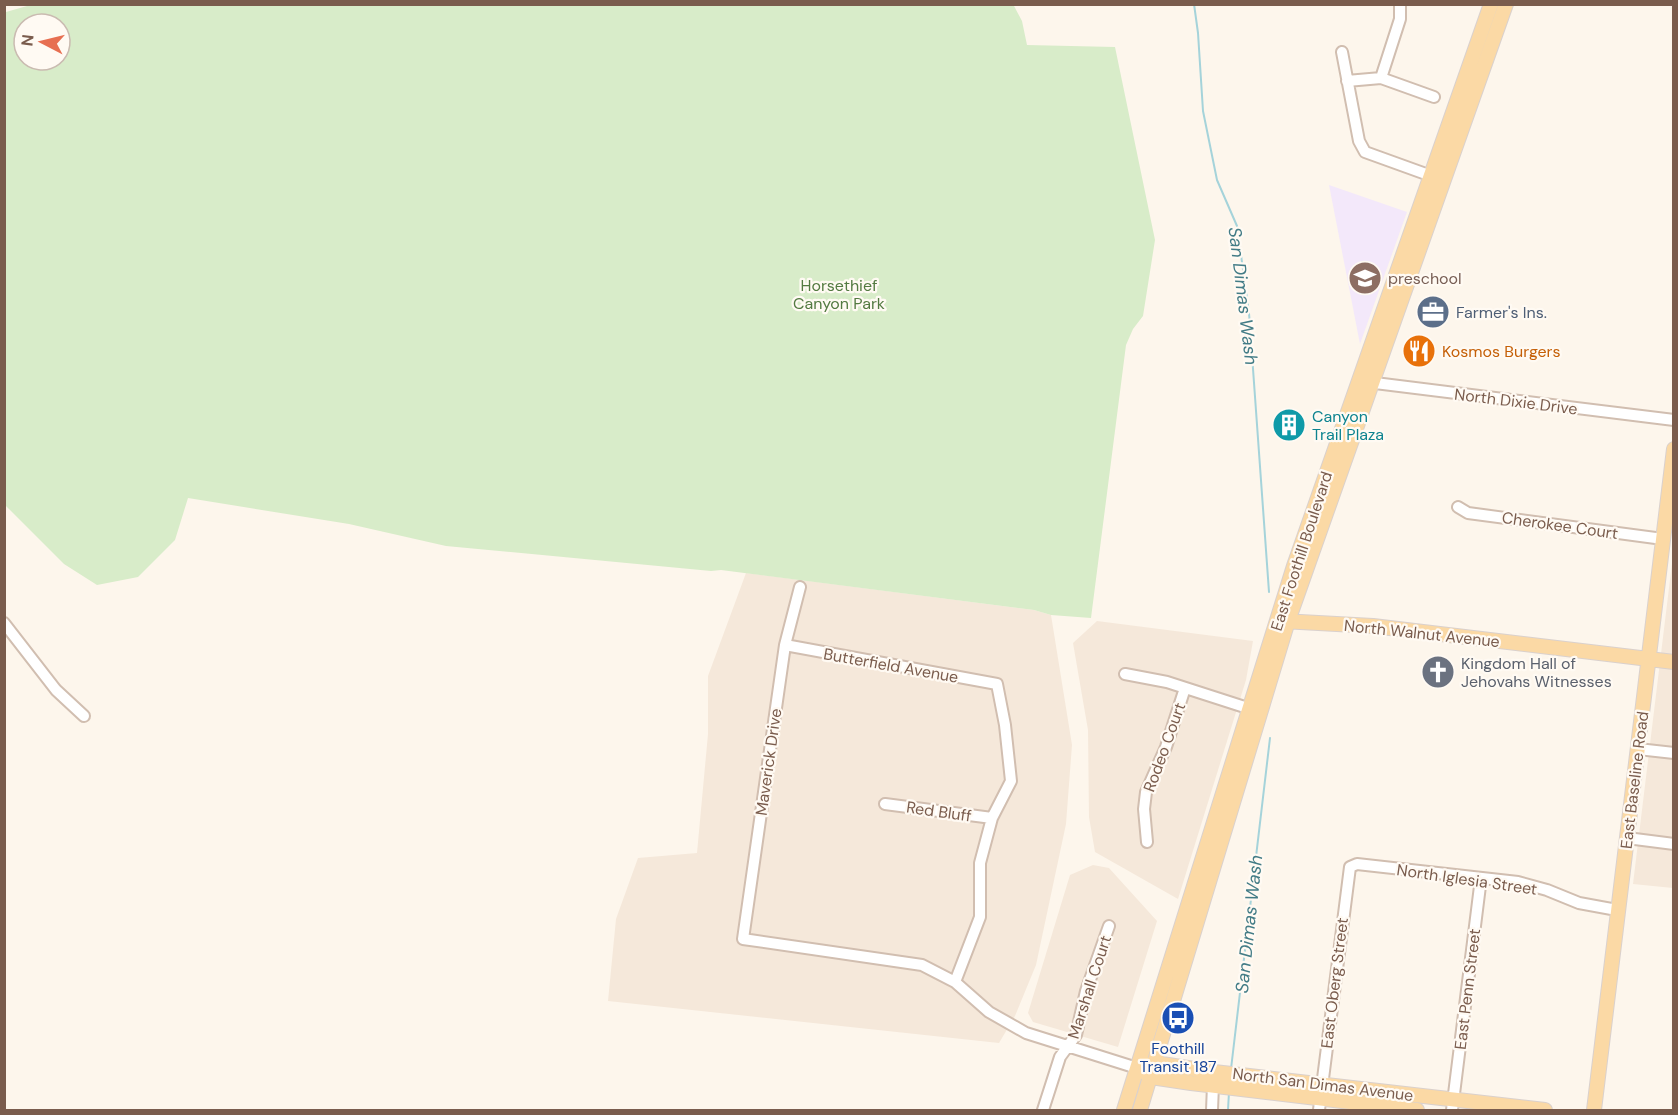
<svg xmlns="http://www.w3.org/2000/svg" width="1678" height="1115" viewBox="0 0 1678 1115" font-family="'DM Sans',sans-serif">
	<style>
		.residential { fill: #f5e8da }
		.education { fill: #f3e8fa }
		.green { fill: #d8ecc9; fill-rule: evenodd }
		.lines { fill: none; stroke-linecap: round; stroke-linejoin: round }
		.stream { stroke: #a5d3da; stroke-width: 2 }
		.minor-casing { stroke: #d1beb0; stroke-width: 14 }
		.major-casing { stroke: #dad1cd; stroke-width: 16 }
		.minor { stroke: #fff; stroke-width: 10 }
		.major { stroke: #fbd9a5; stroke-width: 14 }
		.labels { text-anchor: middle; stroke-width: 4.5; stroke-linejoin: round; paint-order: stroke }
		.education-label { font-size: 16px; fill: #785e54; stroke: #fffaf3; text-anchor: start }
		.park-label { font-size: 16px; fill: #537a41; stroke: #fffaf3 }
		.service-label { font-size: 16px; fill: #4e5e75; stroke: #fffaf3; text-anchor: start }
		.food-label { font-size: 16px; fill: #c56008; stroke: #fffaf3; text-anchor: start }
		.street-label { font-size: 16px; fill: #7a5c4d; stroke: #fffaf3 }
		.culture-label { font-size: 16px; fill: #0d838f; stroke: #fffaf3; text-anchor: start }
		.worship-label { font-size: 16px; fill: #5b616d; stroke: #fffaf3; text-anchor: start }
		.transit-label { font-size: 16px; fill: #164399; stroke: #fffaf3 }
		.water-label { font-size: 18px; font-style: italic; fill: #437c86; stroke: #fffaf3 }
	</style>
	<rect width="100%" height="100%" fill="#fdf6ec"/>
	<path class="residential" d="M1673,555V888L1633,884Z
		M746,573L1034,610L1051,615L1072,745L1066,824L1036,965L1015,1016L999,1043L608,1001L616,919L638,858L697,853L708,734V676Z
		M1097,621L1253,641L1246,680L1178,899L1095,852L1089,817L1088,730L1073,643Z
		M1093,865L1109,868L1157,921L1118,1047L1033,1022L1028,1013L1070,875Z"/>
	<path class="education" d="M1329,185L1407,212L1360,344Z"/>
	<path class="green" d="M34,4H1013L1022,21L1027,45L1115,47L1155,240L1143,316L1133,329L1126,345L1091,618L1051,615L1034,610L721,570L711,571L446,546L349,524L188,498L175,540L138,577L97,585L64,564L5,505V8L6,12ZM24,24H60V60H24Z"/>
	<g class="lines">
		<path class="stream" d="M1194,4L1198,33L1203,111L1217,180L1237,226L1249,313L1269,592
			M1231,1069L1270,738
			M1228,1110L1229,1092"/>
		<g class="minor-casing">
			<path id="minor" d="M1342,52L1359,141L1365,152L1437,178
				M1381,78L1400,19V4
				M1347,81L1381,78L1434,97
				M1367,382L1674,420
				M1458,507L1468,513L1663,539
				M800,587L785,645L743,939L922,965L955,982L989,1012L1026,1033L1137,1068
				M4,623L56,690L84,716
				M785,645L997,684L1005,725L1011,781L992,818L980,863V917L955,982
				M1125,674L1167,682L1257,711
				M1638,749L1674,753
				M885,804L992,818
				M1627,838L1674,844
				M1147,842L1144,809L1146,792L1166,747L1185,688
				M1043,1110L1060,1057L1076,1035L1086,991L1109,926
				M1212,1110L1213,1085
				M1319,1110L1350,867L1357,864L1518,882L1547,890L1579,903L1617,910
				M1452,1110L1481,878"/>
		</g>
		<g class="major-casing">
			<path id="major" d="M1282,621L1373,626L1674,662
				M1148,1065L1155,1063L1214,1072L1545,1110
				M1144,1072L1151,1077L1191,1083L1417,1110
				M1124,1110L1294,566L1491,4
				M1140,1110L1288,621L1506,4
				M1594,1110L1674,449"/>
		</g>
		<use href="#minor" class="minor"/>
		<use href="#major" class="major"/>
	</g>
	<defs>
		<g id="school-disc" transform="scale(1.725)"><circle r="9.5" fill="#8d6e63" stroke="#fffaf3"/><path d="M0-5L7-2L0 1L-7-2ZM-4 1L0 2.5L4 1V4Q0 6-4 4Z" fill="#fff"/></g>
		<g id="office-disc" transform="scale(1.725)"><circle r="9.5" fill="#5c6f8a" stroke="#fffaf3"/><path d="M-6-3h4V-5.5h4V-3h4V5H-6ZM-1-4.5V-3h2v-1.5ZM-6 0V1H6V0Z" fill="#fff"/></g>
		<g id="restaurant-disc" transform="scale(1.725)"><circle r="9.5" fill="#e8710a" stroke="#fffaf3"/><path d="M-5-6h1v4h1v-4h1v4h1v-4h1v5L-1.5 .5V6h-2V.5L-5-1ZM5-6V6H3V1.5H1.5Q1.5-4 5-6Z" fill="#fff"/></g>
		<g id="building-disc" transform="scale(1.725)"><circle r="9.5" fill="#0f9aa8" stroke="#fffaf3"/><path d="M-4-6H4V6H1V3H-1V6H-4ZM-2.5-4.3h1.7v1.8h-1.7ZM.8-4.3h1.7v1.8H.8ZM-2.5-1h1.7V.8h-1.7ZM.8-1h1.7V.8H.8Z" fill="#fff"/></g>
		<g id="church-disc" transform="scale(1.725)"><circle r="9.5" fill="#6b7280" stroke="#fffaf3"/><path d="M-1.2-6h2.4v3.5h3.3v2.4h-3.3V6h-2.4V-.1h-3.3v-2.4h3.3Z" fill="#fff"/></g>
		<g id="bus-disc" transform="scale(1.725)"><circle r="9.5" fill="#1a4fb4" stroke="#fffaf3"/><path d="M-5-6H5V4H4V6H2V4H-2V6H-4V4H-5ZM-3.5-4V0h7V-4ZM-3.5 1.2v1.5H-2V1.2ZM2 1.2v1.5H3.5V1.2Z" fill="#fff"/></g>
	</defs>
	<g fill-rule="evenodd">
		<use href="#school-disc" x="1365" y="278"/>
		<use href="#office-disc" x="1433" y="312"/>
		<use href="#restaurant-disc" x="1419" y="351"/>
		<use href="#building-disc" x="1289" y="425"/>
		<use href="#church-disc" x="1438" y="672"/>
		<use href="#bus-disc" x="1178" y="1018"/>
	</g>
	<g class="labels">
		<g class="education-label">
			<text x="1388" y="284">preschool</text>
		</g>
		<g class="park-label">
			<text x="839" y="291">Horsethief<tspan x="839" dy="18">Canyon Park</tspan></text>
		</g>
		<g class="service-label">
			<text x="1456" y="318">Farmer's Ins.</text>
		</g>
		<g class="food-label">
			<text x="1442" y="357">Kosmos Burgers</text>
		</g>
		<g class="street-label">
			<text transform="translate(1516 401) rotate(7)" y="6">North Dixie Drive</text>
			<text transform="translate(1560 525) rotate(8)" y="6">Cherokee Court</text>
			<text transform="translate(1301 551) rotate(-72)" y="6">East Foothill Boulevard</text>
			<text transform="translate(1422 633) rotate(6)" y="6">North Walnut Avenue</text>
			<text transform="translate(891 665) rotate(10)" y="6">Butterfield Avenue</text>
			<text transform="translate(1164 747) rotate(-70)" y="6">Rodeo Court</text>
			<text transform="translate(768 762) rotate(-82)" y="6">Maverick Drive</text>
			<text transform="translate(1634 780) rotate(-83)" y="6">East Baseline Road</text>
			<text transform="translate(939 811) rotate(8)" y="6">Red Bluff</text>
			<text transform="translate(1467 879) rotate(8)" y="6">North Iglesia Street</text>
			<text transform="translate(1334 983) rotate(-83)" y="6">East Oberg Street</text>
			<text transform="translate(1089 987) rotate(-72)" y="6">Marshall Court</text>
			<text transform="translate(1467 989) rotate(-83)" y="6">East Penn Street</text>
			<text transform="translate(1323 1084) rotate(7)" y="6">North San Dimas Avenue</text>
		</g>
		<g class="culture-label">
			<text x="1312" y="422">Canyon<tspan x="1312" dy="18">Trail Plaza</tspan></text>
		</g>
		<g class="worship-label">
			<text x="1461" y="669">Kingdom Hall of<tspan x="1461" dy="18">Jehovahs Witnesses</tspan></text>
		</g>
		<g class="transit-label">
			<text x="1178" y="1054">Foothill<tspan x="1178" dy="18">Transit 187</tspan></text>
		</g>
		<g class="water-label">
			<text transform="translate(1243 296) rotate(83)" y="6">San Dimas Wash</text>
			<text transform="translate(1249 924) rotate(-84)" y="6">San Dimas Wash</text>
		</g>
	</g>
	<rect width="1678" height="1115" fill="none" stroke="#7a5c4d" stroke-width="12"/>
	<g transform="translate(42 42) rotate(277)"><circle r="28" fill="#fffaf3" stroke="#cabbb1" stroke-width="1.5"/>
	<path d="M0-4.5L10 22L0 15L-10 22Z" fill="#e76f51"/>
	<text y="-9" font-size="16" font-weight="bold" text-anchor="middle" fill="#7a5c4d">N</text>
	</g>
</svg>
